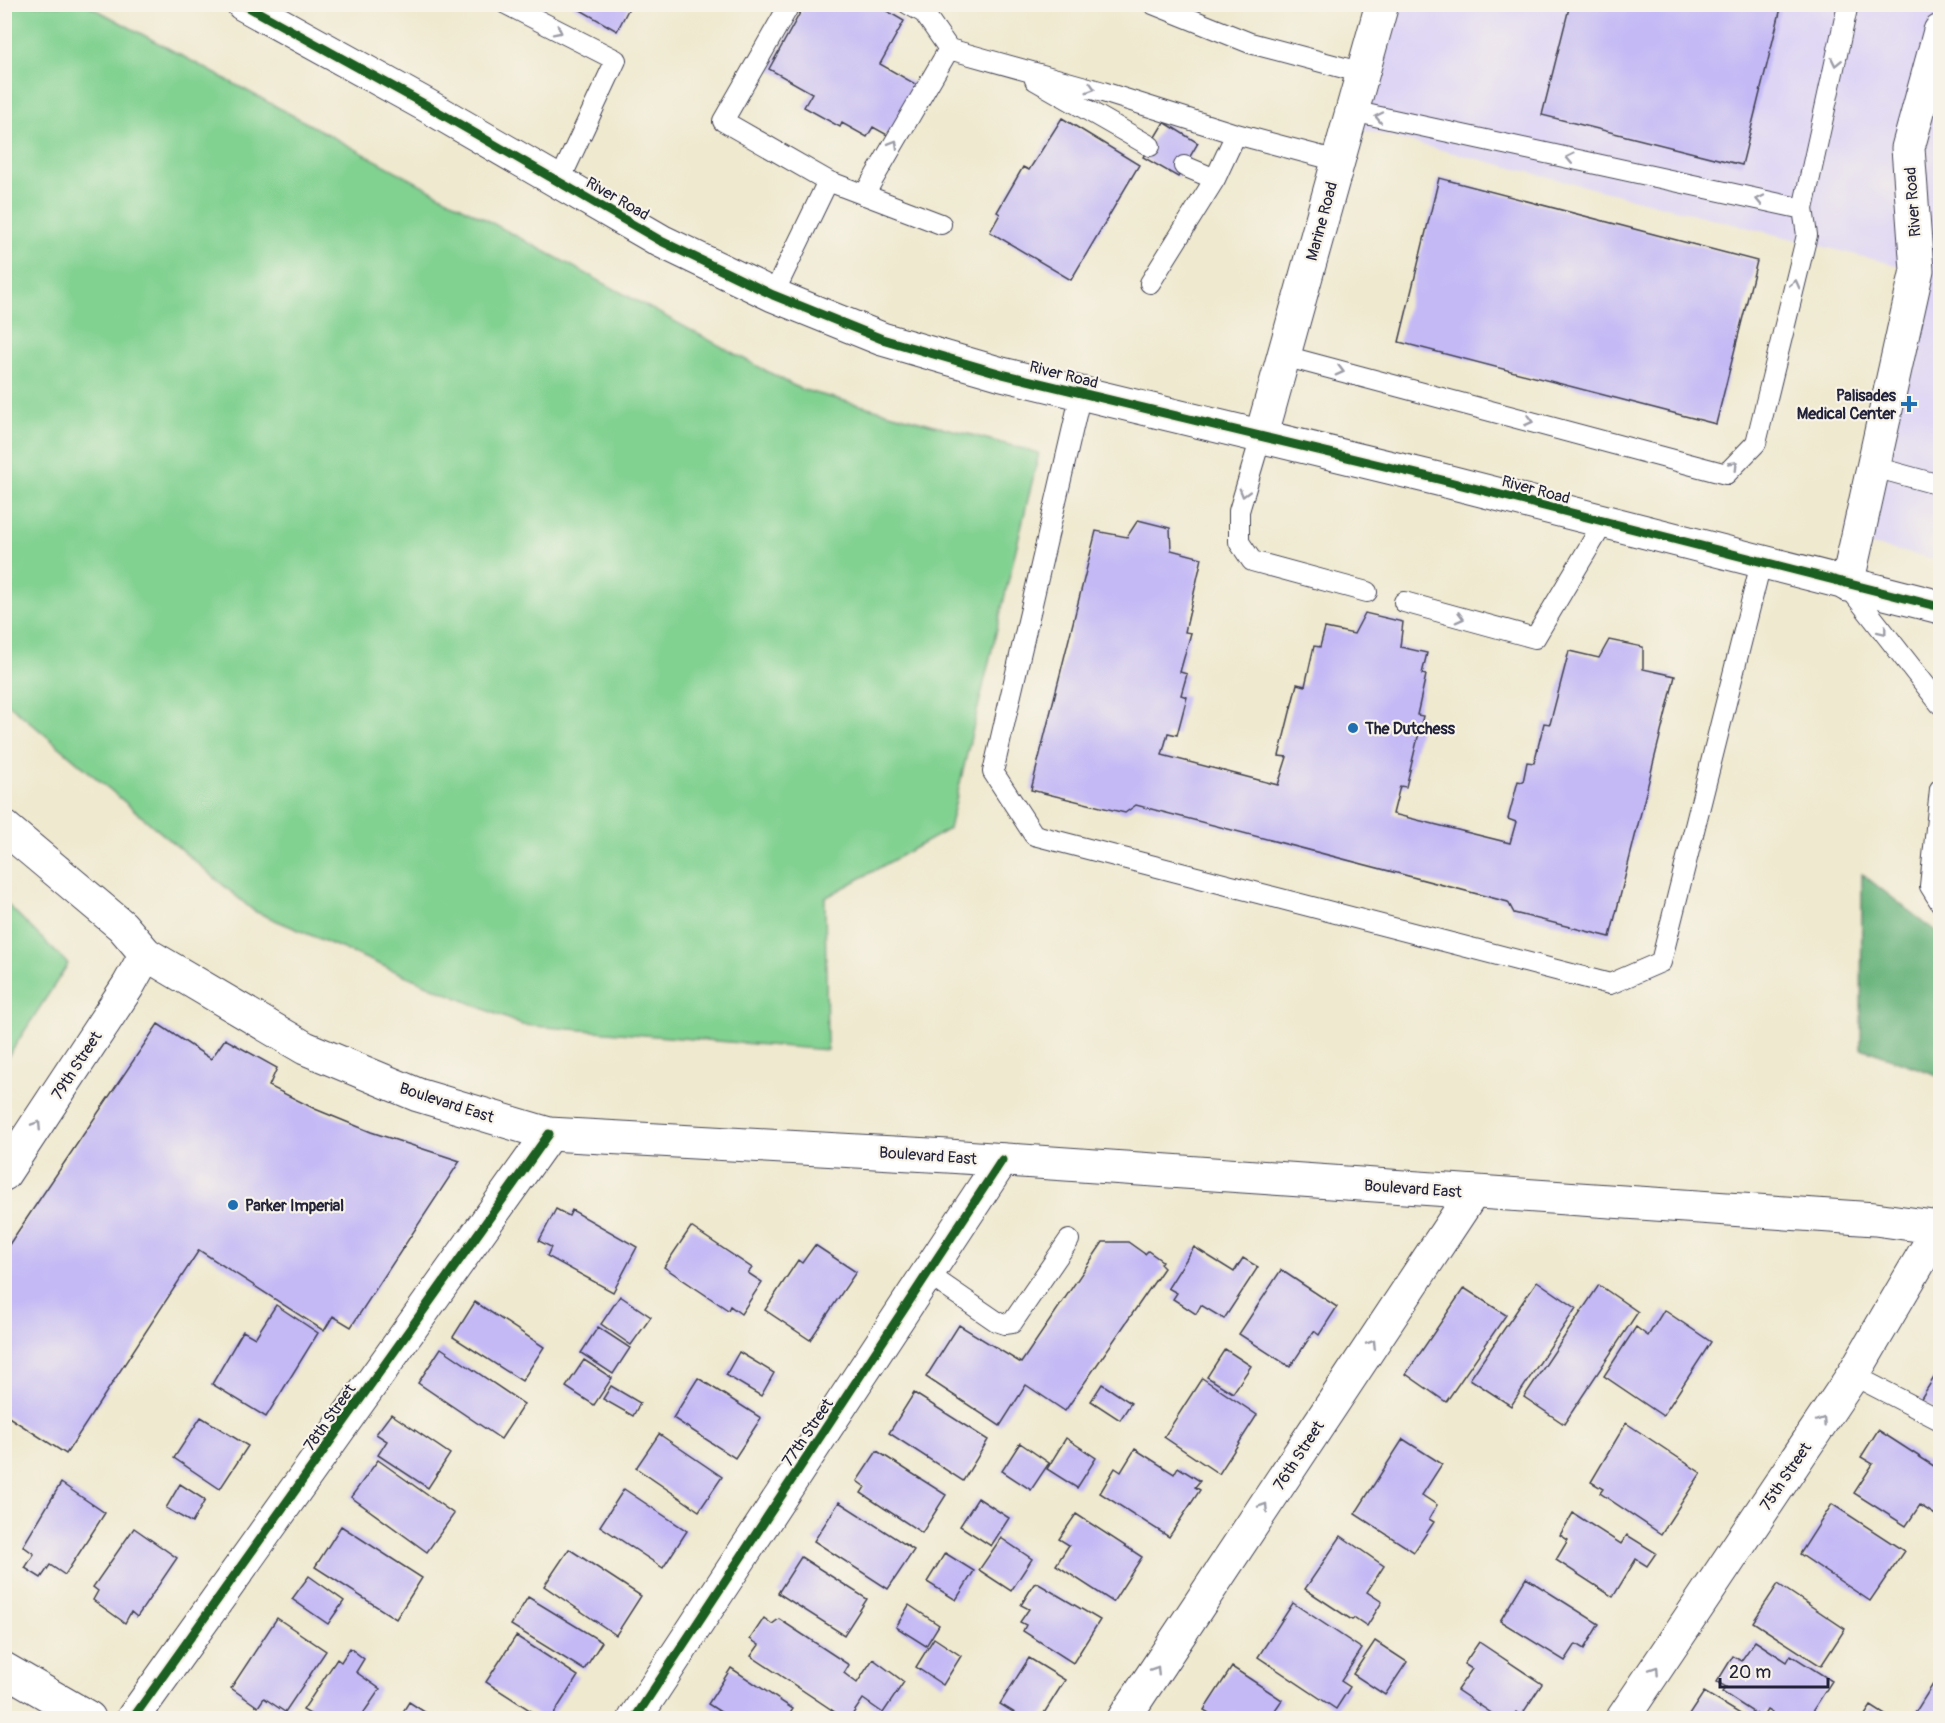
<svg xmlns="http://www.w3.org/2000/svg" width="1945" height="1723" viewBox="0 0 1945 1723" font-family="Pangolin,sans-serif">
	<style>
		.built { fill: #ded5f5 }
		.green { fill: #81d191; stroke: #527a66; stroke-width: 1.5 }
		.forest { fill: #68b37b; stroke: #456a5b; stroke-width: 1.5 }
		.building { fill: #c4b9f5 }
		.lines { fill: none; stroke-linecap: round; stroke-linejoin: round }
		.lane-casing { stroke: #414051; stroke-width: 22 }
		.street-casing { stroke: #414051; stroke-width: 35 }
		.secondary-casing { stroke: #414051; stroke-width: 35 }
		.primary-casing { stroke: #414051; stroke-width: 35 }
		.lane { stroke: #fff; stroke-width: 20 }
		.street { stroke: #fff; stroke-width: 33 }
		.secondary { stroke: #fff; stroke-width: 33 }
		.primary { stroke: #fff; stroke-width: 33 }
		.cycleway-casing { stroke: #f7f3e8; stroke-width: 13 }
		.cycleway { stroke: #1b5e20; stroke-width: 9 }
		.oneway { stroke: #9c9ca7 }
		.poi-dot { fill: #1f6fb2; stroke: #f7f3e8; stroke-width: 2 }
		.labels { text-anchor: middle; stroke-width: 4.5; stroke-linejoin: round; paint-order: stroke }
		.street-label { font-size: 16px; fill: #22223b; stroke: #f7f3e8 }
		.poi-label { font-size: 16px; font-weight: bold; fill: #22223b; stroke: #f7f3e8; text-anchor: start }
	</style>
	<rect width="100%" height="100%" fill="#f7f3e8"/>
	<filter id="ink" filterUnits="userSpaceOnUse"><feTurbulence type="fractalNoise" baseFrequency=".0167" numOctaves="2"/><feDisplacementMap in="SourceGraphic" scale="12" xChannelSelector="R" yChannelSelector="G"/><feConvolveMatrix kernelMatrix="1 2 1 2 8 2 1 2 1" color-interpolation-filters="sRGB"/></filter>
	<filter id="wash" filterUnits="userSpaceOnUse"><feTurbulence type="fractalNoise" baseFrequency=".008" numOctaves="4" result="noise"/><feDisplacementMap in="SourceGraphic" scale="24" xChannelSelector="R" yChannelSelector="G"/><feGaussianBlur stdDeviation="1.35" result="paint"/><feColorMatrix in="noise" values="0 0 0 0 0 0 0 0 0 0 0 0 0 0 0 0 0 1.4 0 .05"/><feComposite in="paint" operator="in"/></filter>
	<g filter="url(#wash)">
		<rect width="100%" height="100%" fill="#efe9cf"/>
		<path class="built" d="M1398,5H1940V560L1844,539L1912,269L1359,129Z"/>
		<path class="green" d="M4,5H88L800,389L1039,453L949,829L825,898L827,1050L522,1025L254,911L5,701Z
			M5,902L68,964L5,1061Z"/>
		<path class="forest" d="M1862,874L1940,935V1076L1861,1048Z"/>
		<g id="blocks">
			<path class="building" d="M570,4H631L617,31Z
				M805,4H875L904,21L880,64L917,85L889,136L873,127L867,137L842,123L840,127L804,107L812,93L769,69Z
				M1570,4H1782L1742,165L1542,115Z
				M1062,118L1139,165L1071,280L990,232L1000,214L997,212L1023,167L1029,170Z
				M1164,122L1198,143L1178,177L1143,157Z
				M1439,178L1757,261L1716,424L1399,342Z
				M1138,520L1170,528L1171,550L1202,558L1185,632L1191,633L1180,672L1187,674L1181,695L1187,697L1177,735L1168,733L1162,755L1278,785L1287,757L1279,756L1297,684L1305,686L1314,646L1320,647L1325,628L1354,634L1365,613L1403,622L1400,647L1427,653L1422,674L1426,675L1417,715L1423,716L1406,787L1400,786L1393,814L1510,843L1516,822L1508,819L1518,781L1523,782L1527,762L1534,763L1544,723L1550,724L1569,651L1599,658L1609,640L1643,647V669L1675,676L1610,937L1514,913L1508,902L1136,805L1125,813L1031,790L1096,531L1127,537Z
				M158,1024L211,1059L225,1039L277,1068L269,1086L315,1109L371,1132L460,1161L351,1327L333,1316L324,1331L199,1250L66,1454L4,1414V1252Z
				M556,1209L569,1216L572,1210L637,1247L613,1292L547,1256L551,1247L539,1241Z
				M691,1227L752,1268L748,1273L762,1282L741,1314L730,1306L728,1310L664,1267Z
				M1103,1242H1128L1145,1254L1148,1251L1162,1261L1160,1264L1164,1268L1065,1411L1026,1385L1000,1426L926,1377L959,1325L1021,1363Z
				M815,1245L856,1272L810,1340L765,1310L798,1260L802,1263Z
				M1194,1247L1234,1272L1243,1258L1258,1267L1224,1319L1201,1305L1196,1314L1173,1299L1177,1293L1168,1288Z
				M1281,1270L1337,1307L1319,1335L1314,1331L1290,1367L1239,1334Z
				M1537,1281L1576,1308L1511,1406L1470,1379Z
				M1599,1285L1638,1312L1564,1424L1524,1397Z
				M1464,1288L1506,1315L1446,1402L1406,1374Z
				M620,1296L651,1317L631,1345L601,1324Z
				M475,1302L544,1347L522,1381L453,1337Z
				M276,1305L318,1333L266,1417L212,1384L243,1331L255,1338Z
				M1664,1310L1711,1342L1663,1416L1604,1376L1636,1327L1648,1336Z
				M598,1327L630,1348L613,1374L581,1353Z
				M441,1348L524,1404L501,1439L418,1383Z
				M1225,1349L1251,1366L1233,1393L1207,1377Z
				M739,1352L774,1373L761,1396L726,1375Z
				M584,1360L612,1378L594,1405L566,1387Z
				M1940,1368V1412L1920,1400Z
				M698,1378L761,1418L735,1458L673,1418Z
				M1202,1378L1257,1415L1219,1474L1164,1437Z
				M1102,1384L1131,1403L1120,1420L1091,1401Z
				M611,1386L640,1403L633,1416L603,1399Z
				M914,1393L988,1440L963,1481L889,1433Z
				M391,1414L450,1454L428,1488L378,1455L387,1441L376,1434Z
				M201,1417L248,1446L220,1489L174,1458Z
				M1626,1423L1701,1473L1661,1534L1600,1493L1603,1489L1591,1482Z
				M1878,1430L1940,1470V1518L1920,1505L1906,1526L1854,1493L1873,1464L1861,1457Z
				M659,1434L722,1477L699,1511L636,1468Z
				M1066,1438L1096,1458L1077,1488L1047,1469Z
				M1403,1439L1442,1464L1422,1495L1437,1505L1429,1519L1434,1522L1414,1552L1355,1514Z
				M1020,1443L1049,1463L1031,1490L1002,1471Z
				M1135,1449L1174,1474L1178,1467L1200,1481L1195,1487L1200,1490L1169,1537L1100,1493L1115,1468L1121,1472Z
				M877,1451L946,1495L922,1533L861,1493L865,1487L857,1481Z
				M378,1460L454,1514L427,1552L351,1497Z
				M61,1483L105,1513L65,1575L50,1565L41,1578L25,1568L34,1554L23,1546Z
				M180,1484L205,1500L192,1523L166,1508Z
				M624,1489L687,1531L663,1568L600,1526Z
				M978,1498L1009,1518L991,1546L960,1526Z
				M839,1502L914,1550L888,1589L814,1541Z
				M1832,1504L1904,1551L1870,1601L1800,1554Z
				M1573,1513L1621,1544L1627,1535L1656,1553L1647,1566L1636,1559L1613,1597L1556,1560L1568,1540L1560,1535Z
				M1076,1514L1142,1557L1113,1602L1056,1565L1069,1545L1059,1539Z
				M341,1526L422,1578L396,1619L315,1567Z
				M134,1528L177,1558L137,1617L131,1612L125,1623L93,1600L98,1591L93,1587Z
				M1341,1536L1384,1566L1367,1592L1382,1602L1367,1626L1355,1618L1352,1620L1305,1589Z
				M1001,1538L1032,1559L1011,1591L979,1570Z
				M569,1549L641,1596L616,1635L544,1586Z
				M945,1553L974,1571L956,1600L927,1582Z
				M801,1557L867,1599L844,1635L778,1593Z
				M309,1576L344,1601L328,1624L292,1599Z
				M1526,1578L1599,1624L1584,1649L1576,1644L1565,1661L1500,1621Z
				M1037,1583L1100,1620L1073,1663L1023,1631L1026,1625L1020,1622L1029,1609L1021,1605L1034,1584Z
				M1778,1584L1845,1629L1821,1666L1753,1622Z
				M528,1597L602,1642L584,1670L511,1625Z
				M1293,1603L1362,1649L1341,1681L1350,1687L1336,1709L1258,1657Z
				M909,1605L939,1625L926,1646L896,1627Z
				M277,1618L326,1651L285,1712L264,1698L258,1707L231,1688Z
				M764,1618L772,1624L779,1619L849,1665L844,1673L857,1683L873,1659L904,1682L883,1713L863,1699L850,1718H844L751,1656L759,1645L750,1639Z
				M516,1636L578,1676L551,1718H542L486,1682Z
				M934,1638L961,1656L943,1685L916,1667Z
				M1375,1641L1407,1662L1385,1695L1353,1674Z
				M1755,1641L1787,1662L1791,1655L1832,1681L1808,1718H1780L1767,1710L1762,1718L1722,1692L1726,1687L1717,1682L1733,1656L1741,1661Z
				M1479,1642L1542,1684L1521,1716L1516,1712L1512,1718H1499L1457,1690L1472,1669L1464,1664Z
				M350,1648L364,1659L356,1672L380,1689L360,1718H317L303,1710L337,1659L341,1662Z
				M1029,1658L1065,1680L1041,1718H1023L1000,1704Z
				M1232,1667L1282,1700L1271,1716L1275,1718H1217L1204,1710Z
				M731,1668L793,1709L787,1718H730L708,1704Z
				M1940,1673V1718H1924L1915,1713Z
				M1704,1692L1747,1718H1687Z
				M409,1702L434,1718H399Z
				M1871,1706L1890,1718H1863Z"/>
		</g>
	</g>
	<g filter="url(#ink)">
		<use href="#blocks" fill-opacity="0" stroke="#414051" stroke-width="1.5"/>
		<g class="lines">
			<g class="lane-casing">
				<path id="lane" d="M506,4L616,60L559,182
					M908,4L924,13L949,49
					M1153,4L1250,43L1363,73
					M1035,80L1150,146
					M1352,111L1803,209L1848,4
					M1184,166L1215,179
					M828,181L941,224
					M864,195L949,49L1103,92L1236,134
					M1150,283L1215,179L1236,134L1338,161
					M773,295L828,181L723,121L790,4
					M1284,356L1726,474L1756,443L1807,235L1803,209
					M1081,393L993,772L1034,835L1610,984L1661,962L1761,563
					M1261,437L1239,511V542L1252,561L1367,592
					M1874,467L1940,485
					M1847,585L1940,704
					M1404,602L1535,638L1604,522
					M1940,789L1930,886L1940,902
					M929,1275L996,1321L1005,1324L1012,1323L1069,1240
					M1853,1375L1940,1420"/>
			</g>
			<g class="street-casing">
				<path id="street" d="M1261,437L1382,4
					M1847,585L1917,270L1908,148L1940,31
					M133,1718L549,1134
					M635,1718L1002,1160
					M1124,1718L1473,1192
					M1623,1718L1853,1375L1939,1228"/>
			</g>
			<g class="secondary-casing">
				<path id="secondary" d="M4,1174L128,986L146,954
					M4,1669L89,1718"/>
			</g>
			<g class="primary-casing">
				<path id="primary" d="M243,4L426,105L661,241L773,295L882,339L1002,374L1438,479L1940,607
					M4,827L122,926L146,954L305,1048L418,1095L549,1134L948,1156L1875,1219L1940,1228"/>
			</g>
			<use href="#lane" class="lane"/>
			<use href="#street" class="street"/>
			<use href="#secondary" class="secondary"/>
			<use href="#primary" class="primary"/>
			<g class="cycleway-casing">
				<path id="cycleway" d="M243,4L426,105L661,241L773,295L882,339L1002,374L1438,479L1940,607
					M133,1718L549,1134
					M635,1718L1002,1160"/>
			</g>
			<use href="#cycleway" class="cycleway"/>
		</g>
		<defs><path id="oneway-chevron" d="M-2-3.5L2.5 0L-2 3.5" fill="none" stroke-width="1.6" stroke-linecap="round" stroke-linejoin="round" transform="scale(1.5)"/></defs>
		<g class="oneway">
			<use href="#oneway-chevron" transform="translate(558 31) rotate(27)"/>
			<use href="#oneway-chevron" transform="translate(1836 62) rotate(102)"/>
			<use href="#oneway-chevron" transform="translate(1091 88) rotate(16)"/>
			<use href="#oneway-chevron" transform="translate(1379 117) rotate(-168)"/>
			<use href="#oneway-chevron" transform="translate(894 144) rotate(-60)"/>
			<use href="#oneway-chevron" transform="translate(1570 158) rotate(-168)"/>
			<use href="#oneway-chevron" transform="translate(1760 200) rotate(-168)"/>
			<use href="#oneway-chevron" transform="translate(1795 284) rotate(-76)"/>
			<use href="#oneway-chevron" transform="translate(1340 371) rotate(15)"/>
			<use href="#oneway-chevron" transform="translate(1529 421) rotate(15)"/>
			<use href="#oneway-chevron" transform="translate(1734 465) rotate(-46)"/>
			<use href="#oneway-chevron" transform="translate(1244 493) rotate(106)"/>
			<use href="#oneway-chevron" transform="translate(1460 618) rotate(15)"/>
			<use href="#oneway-chevron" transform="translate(1883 631) rotate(52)"/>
			<use href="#oneway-chevron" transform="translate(37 1125) rotate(-57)"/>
			<use href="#oneway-chevron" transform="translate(1372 1344) rotate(-57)"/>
			<use href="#oneway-chevron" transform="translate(1822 1421) rotate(-56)"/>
			<use href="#oneway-chevron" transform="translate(1264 1507) rotate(-57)"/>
			<use href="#oneway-chevron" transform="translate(1156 1670) rotate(-57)"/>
			<use href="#oneway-chevron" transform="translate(1655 1670) rotate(-56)"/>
		</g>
	</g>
	<g class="poi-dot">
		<path d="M1906 395h6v6h6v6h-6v6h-6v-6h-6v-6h6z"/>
		<circle cx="1353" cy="728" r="6"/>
		<circle cx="233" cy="1205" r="6"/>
	</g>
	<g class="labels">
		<g class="street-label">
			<text transform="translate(618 198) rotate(30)" y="6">River Road</text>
			<text transform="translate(1912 202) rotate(-94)" y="6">River Road</text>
			<text transform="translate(1321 221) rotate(-75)" y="6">Marine Road</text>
			<text transform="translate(1064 374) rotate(14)" y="6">River Road</text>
			<text transform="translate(1536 489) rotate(15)" y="6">River Road</text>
			<text transform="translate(76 1065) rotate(-57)" y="6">79th Street</text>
			<text transform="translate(447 1102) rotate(18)" y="6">Boulevard East</text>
			<text transform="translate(928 1155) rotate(4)" y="6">Boulevard East</text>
			<text transform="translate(1413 1188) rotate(4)" y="6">Boulevard East</text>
			<text transform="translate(329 1417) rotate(-55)" y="6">78th Street</text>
			<text transform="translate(807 1432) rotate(-56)" y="6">77th Street</text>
			<text transform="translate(1298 1455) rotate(-57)" y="6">76th Street</text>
			<text transform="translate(1785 1476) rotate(-56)" y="6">75th Street</text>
		</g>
		<g class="poi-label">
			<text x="1896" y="401" text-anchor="end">Palisades<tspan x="1896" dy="18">Medical Center</tspan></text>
			<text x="1365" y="734">The Dutchess</text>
			<text x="245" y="1211">Parker Imperial</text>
		</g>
	</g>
	<rect width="1945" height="1723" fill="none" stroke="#f7f3e8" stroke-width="24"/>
	<path d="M1720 1678v9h108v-9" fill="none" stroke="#22223b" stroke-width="3"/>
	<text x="1729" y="1678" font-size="18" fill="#22223b" stroke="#f7f3e8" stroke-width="4.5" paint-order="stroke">20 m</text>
</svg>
